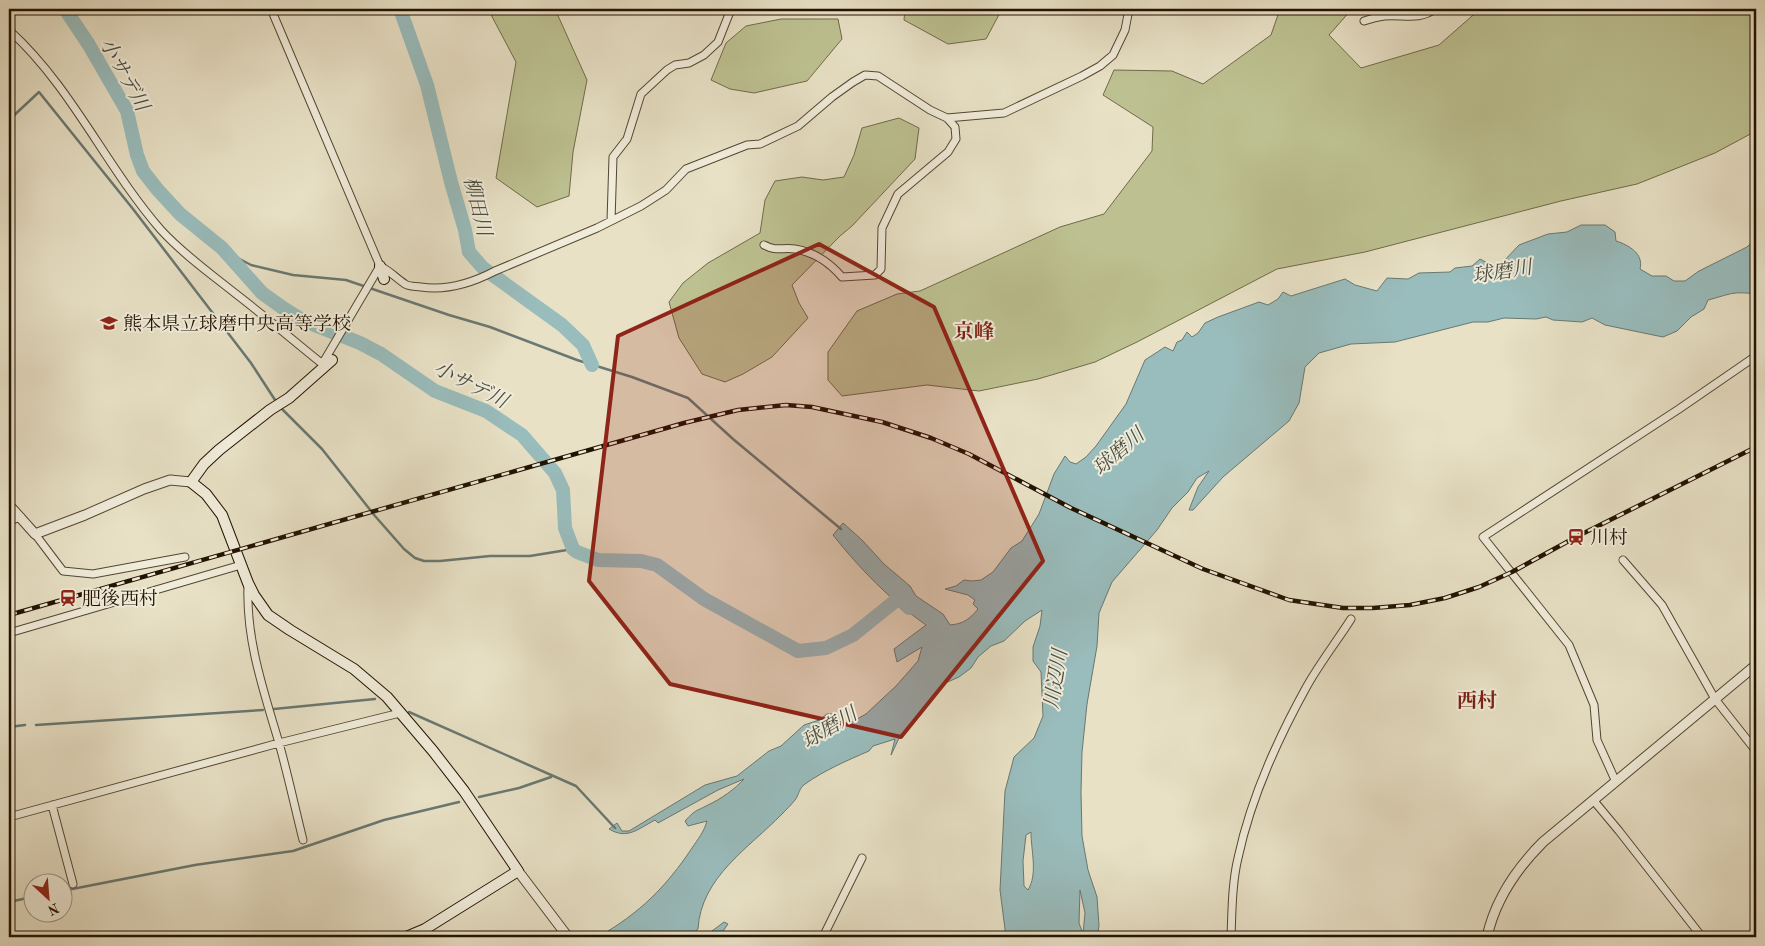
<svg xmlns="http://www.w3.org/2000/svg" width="1765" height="946" viewBox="0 0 1765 946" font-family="'Old Standard TT','Noto Serif JP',serif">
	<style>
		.green { fill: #bdc191; stroke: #706a48 }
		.water { fill: #99bcbc; stroke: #697871; fill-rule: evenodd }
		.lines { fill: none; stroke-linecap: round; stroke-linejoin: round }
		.stream { stroke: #697871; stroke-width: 2.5 }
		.river { stroke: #99bcbc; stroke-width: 14 }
		.minor-casing { stroke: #544632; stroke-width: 9 }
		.tertiary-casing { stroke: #544632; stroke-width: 11 }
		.secondary-casing { stroke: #221200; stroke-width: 12 }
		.minor { stroke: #f0ecda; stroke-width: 7 }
		.tertiary { stroke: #f0ecda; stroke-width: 9 }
		.secondary { stroke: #f0ecda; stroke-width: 10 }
		.rail-casing { stroke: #221200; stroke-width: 4.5 }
		.rail { stroke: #f0ecda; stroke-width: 2.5; stroke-dasharray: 8; stroke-linecap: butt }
		.marked { fill: #8f2418; fill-opacity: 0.2; stroke: #8f2418; stroke-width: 4; stroke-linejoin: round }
		.labels { text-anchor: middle; stroke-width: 4; stroke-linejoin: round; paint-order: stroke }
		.poi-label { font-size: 19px; fill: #221200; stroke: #f0ecda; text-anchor: start }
		.water-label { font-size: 20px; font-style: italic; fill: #4c4e42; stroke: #f0ecda }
		.neighbourhood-label { font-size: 20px; font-weight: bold; fill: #7a1f14; stroke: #f0ecda }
	</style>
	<rect width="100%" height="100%" fill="#e8e1c6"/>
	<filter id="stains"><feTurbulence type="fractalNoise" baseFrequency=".004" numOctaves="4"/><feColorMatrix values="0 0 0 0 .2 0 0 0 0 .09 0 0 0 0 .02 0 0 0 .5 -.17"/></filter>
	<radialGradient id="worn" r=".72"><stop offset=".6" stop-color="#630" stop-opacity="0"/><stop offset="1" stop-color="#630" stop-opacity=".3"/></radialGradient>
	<path class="green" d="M488,9H555L587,80L573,152L569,196L537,207L496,178L516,62Z
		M905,9H1002L986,39L948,44L904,20Z
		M1280,9H1352L1329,35L1361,68L1439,45L1480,9H1756V131L1715,153L1637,184L1561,201L1365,252L1277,269L1137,342L1095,362L1038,379L979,391L927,385L842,396L828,380V352L857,311L897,294L920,291L1060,227L1104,214L1152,151L1153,127L1103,95L1114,70L1172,71L1203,84L1271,35Z
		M781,19H838L842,39L807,81L754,93L730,89L711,80L726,43L746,26Z
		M899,118L919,128L915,159L852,226L840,236L792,285L799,303L808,318L772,357L743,374L725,382L702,374L679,338L669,302L683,283L708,263L760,233L765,200L775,181L802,177L823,180L844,177L854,155L862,128Z"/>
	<path class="water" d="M1581,225H1605L1615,232L1616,241C1629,245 1644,254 1640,269L1652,276H1666L1674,281H1685L1699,271L1747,247L1756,239V294C1732,291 1731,294 1708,300L1704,309L1691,317L1677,331L1663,337L1605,325L1592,318L1582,322L1553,320L1546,317L1536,319L1504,318L1488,322H1473L1395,342L1351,344L1319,353L1305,367L1299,403L1289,421L1223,477L1193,510H1189L1198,487L1209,471L1197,478L1188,492L1172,508L1157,530L1112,582L1099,613L1097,646L1087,704L1082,752L1081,792L1082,836L1088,870L1097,897L1099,926L1097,937H1006L1000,890L1005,791L1014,757L1034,738L1043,716L1041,672L1033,661V647L1040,626L1042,610L1025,621L1004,641L991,646L978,657L971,668L959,677L943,684L930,700L919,717L901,734L891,755L895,739L873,746L869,751C846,761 825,770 805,784C799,788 799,795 795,800C791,805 786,810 782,814C749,848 701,877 698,929L689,937H598C640,913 666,887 692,848C698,839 704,832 707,821L688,826L685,821C696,809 695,812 708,805C721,799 735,789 744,779L718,790L658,823L655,820C638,829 627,840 609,829L617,823L622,831H629L705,785L737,776L769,751L781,746L804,725L819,720L827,714H834V719L838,723H850L866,714L896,686L918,661L922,647L897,662L894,649L926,625C890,600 860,569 833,535L843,523L862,540L884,564L910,586L916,596L943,614L950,625C963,624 970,619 978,609L973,604L975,600L968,595L945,589L956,586L964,580L972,581L981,580L993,572L1011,548L1022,541L1039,514L1054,474L1065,456L1070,462L1076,464L1086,457L1096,446L1126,404L1145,360L1165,347L1173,351L1177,342L1182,340L1187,332L1192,337L1198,333L1205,323L1218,317L1259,302L1268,305L1278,299L1283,292L1291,296L1345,279L1355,285L1377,291L1387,278L1408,279L1419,273L1450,272L1455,268L1472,266L1480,259L1493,266L1503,262L1519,245L1548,234L1567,232ZM1031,832C1031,851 1038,874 1028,890L1024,886L1023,861L1026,835ZM1080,890L1085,913L1083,934L1079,923Z
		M724,922L728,924L719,937H704Z"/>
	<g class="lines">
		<path class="stream" d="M9,120L39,92L133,209L251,363L277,403
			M222,248L232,255L251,265L293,275L346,280L449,315L490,327L577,360L632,377L688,398L733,439L841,529
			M280,407L322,449L375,516L404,549L415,558L424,561H440L490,556H530L573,549
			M274,709L375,699
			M409,712L576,786L615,828
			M36,725L263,710
			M9,727L25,725
			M479,797L519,788L551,777
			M62,891L195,865L293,851L384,820L459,802
			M9,902L32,897"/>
		<path class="river" d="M65,9L89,45L127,111L137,155L143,171L157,189L180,214L222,248L262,293L283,308L302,320L360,343L381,354L435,391L486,411L522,435L555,473L563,490L565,528L573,549L577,552L598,560L641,561L657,565L704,599L798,651L826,648L853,635L899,598L909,608
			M400,9L427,85L451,182L465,230L469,252L483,268L562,325L583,345L592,365"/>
		<g class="minor-casing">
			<path id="minor" d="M271,9L380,266C390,271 396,278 405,284C409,287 416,286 421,287C447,291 472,283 495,271L597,228L641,206L666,190L686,169L747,145L760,144L798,126L832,97L853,82L865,75L878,76L930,110L947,118L1004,113L1082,76L1100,66L1113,55L1125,30L1129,9
				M1364,21C1370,19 1377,17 1384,16C1402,14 1419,21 1435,9
				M9,30C72,87 106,167 161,230C183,254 211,274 236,294C266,317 295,342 325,366
				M611,221L613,157L627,139L641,94L667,70L675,65L689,63L704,55L718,42L731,9
				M764,245C777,252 782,247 795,249C814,252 830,263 842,277L875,275L881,269L882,228L898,194L948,152L956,139L955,127L947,118
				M325,366L324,361L380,266
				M9,521L21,517
				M35,534L63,571L93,574L185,557
				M1623,560L1662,605L1715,699L1756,751
				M248,586C246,641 264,692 279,743C288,775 295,808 303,840
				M9,633L241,565
				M1616,782L1597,740L1594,705L1569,645L1483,537L1679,409L1756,356
				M1594,801L1619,831L1702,937
				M52,805L73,884
				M9,817L279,743L400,713
				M823,937L862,858
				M1231,937C1232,911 1232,883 1238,858C1251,797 1277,740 1307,686C1320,663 1337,641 1351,619"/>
		</g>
		<g class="tertiary-casing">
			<path id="tertiary" d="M9,505L35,534L85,515L144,489L170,480L191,482
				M518,871L568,937
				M1487,937C1495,900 1516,869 1543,842L1756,665"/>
		</g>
		<g class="secondary-casing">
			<path id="secondary" d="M380,266L384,279
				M332,360L289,398L270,410L219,450L204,464L191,482L206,494L222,515L248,583L254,595L268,615L290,630L354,669L387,697L433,751L464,791L518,871L425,929L406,937"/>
		</g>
		<use href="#minor" class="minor"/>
		<use href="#tertiary" class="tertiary"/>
		<use href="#secondary" class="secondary"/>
		<g class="rail-casing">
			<path id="rail" d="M9,615L684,423L738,410L786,405L812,407L882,422L931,438L969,454L1071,508L1203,569L1289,600L1343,608H1373L1410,605L1445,598L1479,587L1512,572L1576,537L1756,447"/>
		</g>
		<use href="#rail" class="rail"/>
	</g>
	<path class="marked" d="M819,244L934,307L1043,561L901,737L670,684L589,581L618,336Z"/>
	<defs>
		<g id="school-bare" transform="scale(1.35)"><path d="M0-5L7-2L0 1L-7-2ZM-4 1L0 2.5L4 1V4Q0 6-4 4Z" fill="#8f2418" stroke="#f0ecda" stroke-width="2.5" paint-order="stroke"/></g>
		<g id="station-bare" transform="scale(1.35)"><path d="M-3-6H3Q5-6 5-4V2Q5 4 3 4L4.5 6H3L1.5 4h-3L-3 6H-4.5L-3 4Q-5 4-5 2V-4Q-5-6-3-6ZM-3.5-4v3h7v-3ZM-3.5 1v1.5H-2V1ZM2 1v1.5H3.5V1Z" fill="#8f2418" stroke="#f0ecda" stroke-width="2.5" paint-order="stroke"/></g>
	</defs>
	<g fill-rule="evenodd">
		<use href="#school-bare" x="109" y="323"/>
		<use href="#station-bare" x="1576" y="537"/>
		<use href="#station-bare" x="68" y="598"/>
	</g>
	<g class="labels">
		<g class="poi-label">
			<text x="123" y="330">熊本県立球磨中央高等学校</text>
			<text x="1590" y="544">川村</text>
			<text x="82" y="605">肥後西村</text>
		</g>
		<g class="water-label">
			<text transform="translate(125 74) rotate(61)" y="7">小サデ川</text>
			<text transform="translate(478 206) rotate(76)" y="7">柳田川</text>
			<text transform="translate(1502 271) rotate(-9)" y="7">球磨川</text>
			<text transform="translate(471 384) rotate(27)" y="7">小サデ川</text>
			<text transform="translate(1118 451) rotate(-41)" y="7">球磨川</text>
			<text transform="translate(1055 679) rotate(-81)" y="7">川辺川</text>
			<text transform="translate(829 727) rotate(-31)" y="7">球磨川</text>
		</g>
		<g class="neighbourhood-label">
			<text x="974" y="338">京峰</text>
			<text x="1477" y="707">西村</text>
		</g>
	</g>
	<rect width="1765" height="946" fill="none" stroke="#e8e1c6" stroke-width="30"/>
	<rect x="10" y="10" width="1745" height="926" fill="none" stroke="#221200" stroke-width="2.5"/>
	<rect x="15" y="15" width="1735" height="916" fill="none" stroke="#221200"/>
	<g transform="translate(48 898) rotate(154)"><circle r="24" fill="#f0ecda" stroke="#9e9583"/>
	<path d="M0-4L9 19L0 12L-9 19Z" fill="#8f2418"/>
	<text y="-8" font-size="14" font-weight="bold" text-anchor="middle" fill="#221200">N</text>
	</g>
	<rect width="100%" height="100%" filter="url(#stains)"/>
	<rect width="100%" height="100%" fill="url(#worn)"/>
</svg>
